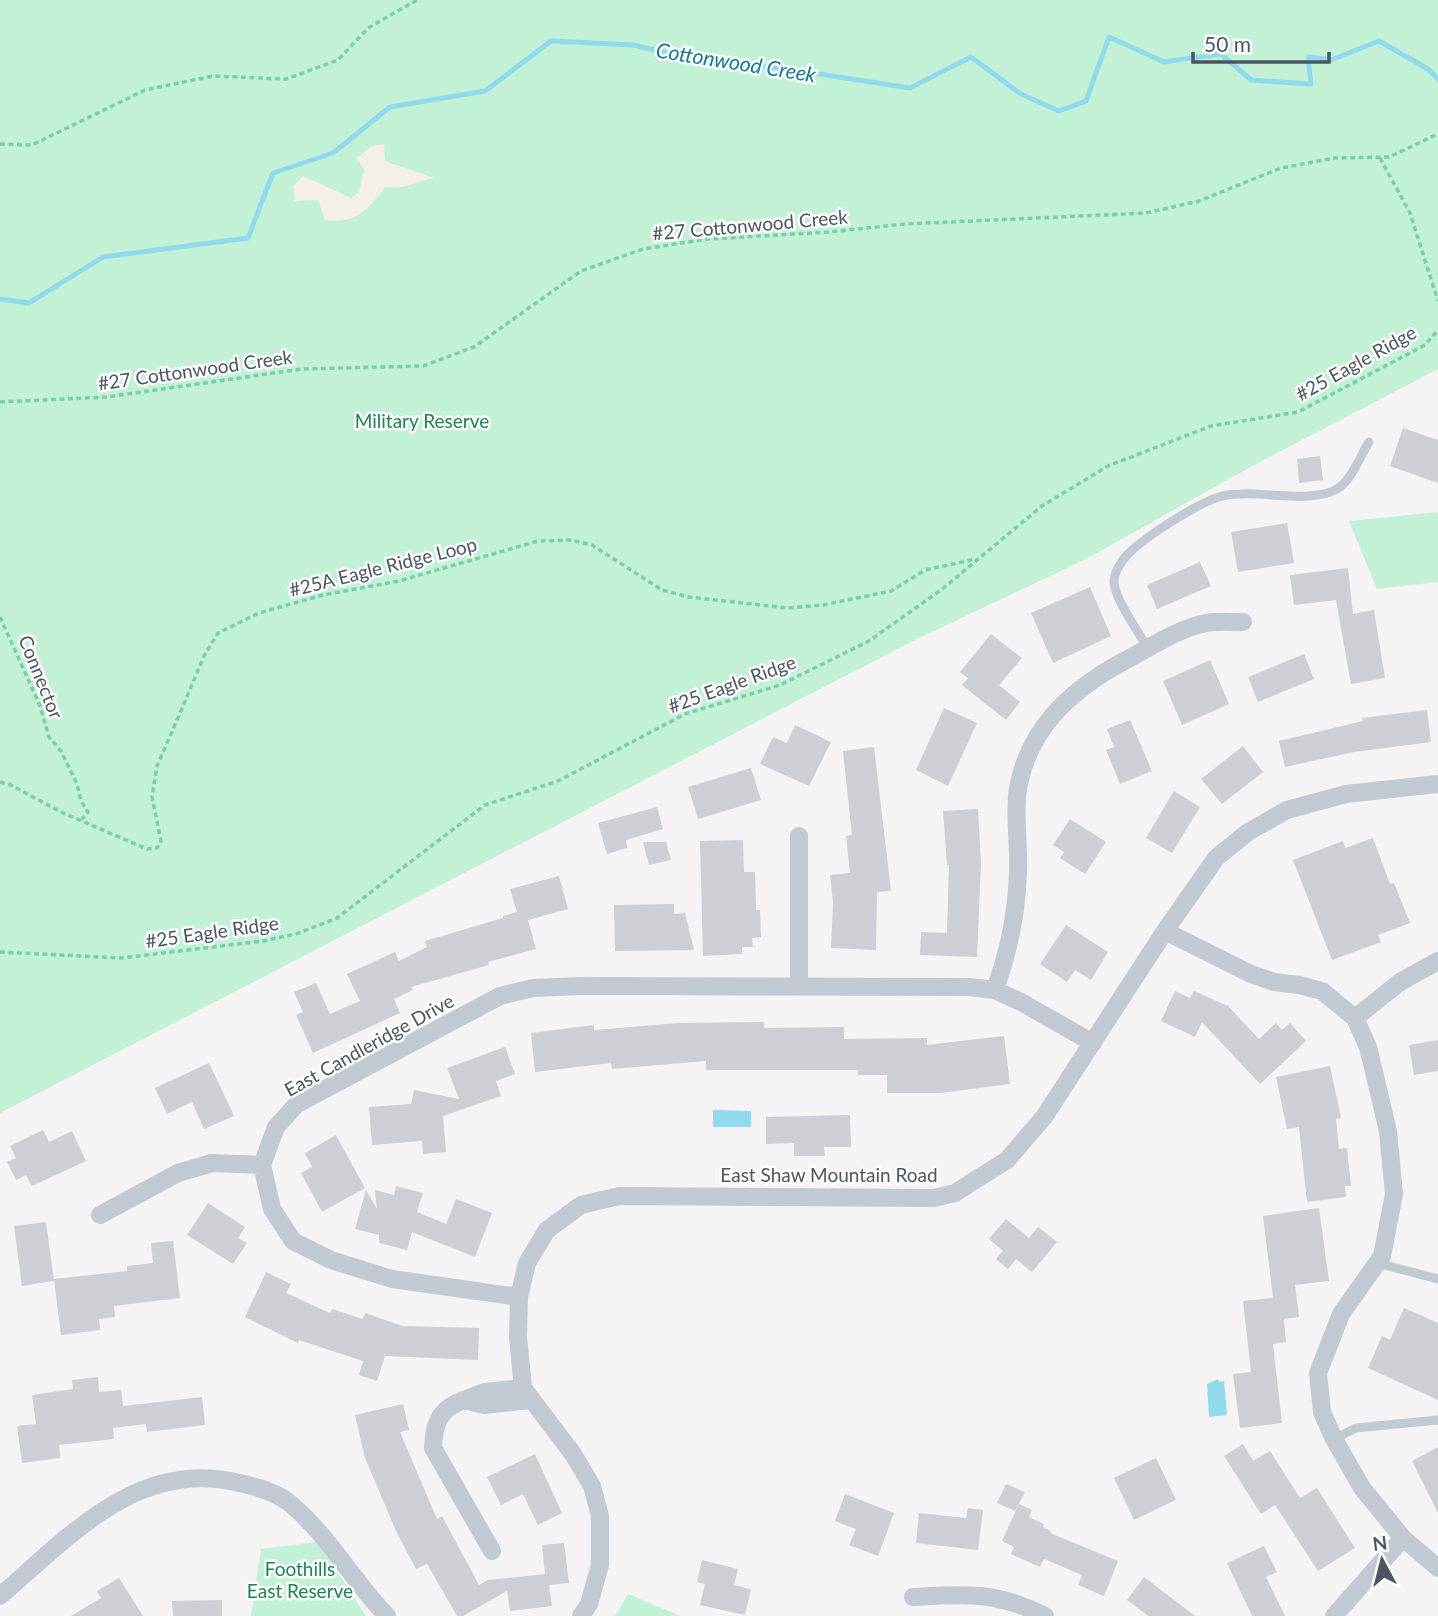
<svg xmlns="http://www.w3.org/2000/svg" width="1438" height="1616" viewBox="0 0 1438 1616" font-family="Lato,sans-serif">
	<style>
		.green { fill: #c3f1d5 }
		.sand { fill: #f5f0e5 }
		.water { fill: #90daee }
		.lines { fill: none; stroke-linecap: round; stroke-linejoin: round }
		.stream { stroke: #90daee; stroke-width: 5 }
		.building { fill: #cdcfd5 }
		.path { stroke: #7ad0a6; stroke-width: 3.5; stroke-dasharray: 5 3.5; stroke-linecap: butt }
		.service { stroke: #c1cad2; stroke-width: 9 }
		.minor { stroke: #c1cad2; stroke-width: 18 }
		.labels { text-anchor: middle; stroke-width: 5; stroke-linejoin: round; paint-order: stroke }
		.street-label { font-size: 19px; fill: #4a5661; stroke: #fff }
		.park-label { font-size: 19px; fill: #17864f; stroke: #fff }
		.water-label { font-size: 21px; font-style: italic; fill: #0c7c9b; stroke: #fff }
	</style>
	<rect width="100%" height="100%" fill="#f5f3f3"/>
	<path class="green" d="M0,0H1438V369L1256,464L1086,559L915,640L0,1113Z
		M1438,512V582L1377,589L1349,521Z
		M316,1542L328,1557L366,1616H251L261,1549Z
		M628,1594L681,1616H615Z"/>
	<path class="sand" d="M384,144L385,161L434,178L402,187H385C367,211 356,224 325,220L318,200L295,201L293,186L303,176L351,198L359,192L364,170L357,158L370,147Z"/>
	<path class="water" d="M713,1110L751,1111V1127H713Z
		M1218,1379L1219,1382L1224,1381L1227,1415L1209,1417L1207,1384Z"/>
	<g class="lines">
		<path class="stream" d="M0,299L29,303L103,257L248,238L273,173L333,153L390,107L485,91L551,41L633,45L698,60L780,68L910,88L971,57L1021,94L1059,111L1086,101L1109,37L1164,62L1221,54L1251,80L1311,84L1308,57L1331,60L1379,41L1428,69L1438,79"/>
	</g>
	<path class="building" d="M1403,428L1438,440V483L1390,466Z
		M1320,456L1323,480L1299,483L1297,459Z
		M1287,523L1294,563L1238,572L1231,532Z
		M1200,562L1211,586L1157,609L1147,585Z
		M1348,568L1353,614L1374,610L1385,678L1351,684L1336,600L1294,605L1290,575Z
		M1090,587L1111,636L1053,663L1031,613Z
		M991,634L1022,658L999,685L1020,702L1006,720L962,685L968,678L960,672Z
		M1304,654L1314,679L1258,702L1248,677Z
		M1210,660L1229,704L1182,725L1163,681Z
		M944,708L977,723L948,786L916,770Z
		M1427,710L1431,742L1354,752L1285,767L1279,741L1363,721L1362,718Z
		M1130,720L1152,771L1120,784L1106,750L1114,747L1107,729Z
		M795,725L831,742L809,786L760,764L773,737L787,743Z
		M1243,746L1263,772L1222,804L1201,779Z
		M874,747L891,891L877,892L876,950L831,948L833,902L830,875L850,873L846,836L852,835L843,751Z
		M751,768L761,800L698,819L688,787Z
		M1174,791L1200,807L1172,853L1146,838Z
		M657,807L663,829L626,840L627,848L607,854L598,823Z
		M978,809L981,863L977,957L920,955L921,932L947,933L949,865H947L943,811Z
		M1070,819L1106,842L1085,874L1060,858L1064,852L1053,845Z
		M1373,838L1390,884L1394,883L1410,923L1378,935L1381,942L1332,960L1293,860L1343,841L1345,848Z
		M743,840L744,872H755L756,910H760L761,937L752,938L753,947H742V954L703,956L700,841Z
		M643,842H666L671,860L649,865Z
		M559,876L568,909L528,920L536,949L488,962L489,965L411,987L413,990L394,999L400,1013L313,1053L296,1015L303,1012L294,992L316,983L330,1014L360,1001L347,974L395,952L399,961L427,947L425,941L503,918V916L517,912L510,889Z
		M674,904V914L685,913L694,950L615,951L614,905Z
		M1066,925L1108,952L1091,980L1075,970L1067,982L1040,964Z
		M1175,991L1190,998L1194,991L1228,1006L1259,1039L1276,1023L1282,1030L1290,1023L1306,1041L1260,1084L1202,1022L1195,1037L1161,1021Z
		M764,1022V1028L844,1027V1039L927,1038V1045L1004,1036L1010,1084L940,1093H887V1075H858V1070H706V1061L612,1069L611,1063L535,1072L531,1033L594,1025V1030L679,1023Z
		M1438,1040V1071L1414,1075L1409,1045Z
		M505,1047L515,1074L496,1081L501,1096L443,1116L446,1152L423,1154L422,1141L372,1145L369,1107L411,1104L414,1090L459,1099L447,1068Z
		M209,1063L234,1116L204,1129L192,1102L167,1114L155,1088Z
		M1330,1066L1341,1118L1336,1119L1339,1149L1347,1148L1351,1186H1345L1346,1197L1307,1202L1299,1127L1287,1129L1276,1077Z
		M850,1115L851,1147H824L825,1156H794V1143L766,1144V1117Z
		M43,1130L49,1142L72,1131L86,1161L32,1186L26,1175L16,1180L7,1162L16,1158L10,1146Z
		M336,1135L365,1188L322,1212L301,1173L312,1167L305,1153Z
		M396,1186L423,1193L417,1212L446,1224L456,1199L492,1213L475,1257L412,1232L407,1250L379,1243V1235L355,1229L366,1190L377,1209L375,1190L394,1195Z
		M208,1203L245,1227L238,1238L247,1243L233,1264L187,1235Z
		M1319,1208L1329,1281L1295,1285L1299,1317L1284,1319L1286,1342L1273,1344L1282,1423L1240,1428L1233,1374L1251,1372L1243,1301L1273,1298L1263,1216Z
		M1006,1219L1029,1238L1038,1227L1057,1242L1032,1272L1016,1259L1008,1269L996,1259L1003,1251L989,1239Z
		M46,1222L54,1281L22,1286L14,1226Z
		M173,1241L180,1298L114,1306L115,1317L99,1319L100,1330L61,1335L54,1279L127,1271V1266L153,1263L151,1243Z
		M266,1272L291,1284L286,1293L330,1313L332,1309L363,1319L365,1313L402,1326L479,1328L478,1360L385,1356L377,1381L359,1375L363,1361L299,1340L298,1343L245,1317Z
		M1404,1308L1438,1323V1400L1368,1368L1382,1336L1390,1340Z
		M98,1377L99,1392L121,1390L123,1406L202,1397L205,1425L147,1432L146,1424L113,1428L114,1439L59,1445L60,1458L22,1463L17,1426L36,1424L32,1395L73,1389L72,1380Z
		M403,1404L409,1430L400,1432L437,1519L442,1516L479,1585L488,1580L545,1574L542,1545L564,1543L569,1583L549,1585L552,1606L510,1611L507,1591L463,1616H457L427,1564L416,1569L396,1531L365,1458L355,1415Z
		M1243,1444L1253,1461L1270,1451L1300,1498L1317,1488L1355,1548L1318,1571L1275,1505L1261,1514L1224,1456Z
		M1438,1447V1513L1412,1461Z
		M535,1454L562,1513L538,1525L523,1494L501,1505L487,1477Z
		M1156,1458L1176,1500L1134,1520L1114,1478Z
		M1006,1484L1025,1492L1015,1511L997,1503Z
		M845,1494L894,1513L878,1556L849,1545L856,1529L835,1521Z
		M1019,1504L1032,1510L1029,1517L1044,1524L1043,1527L1051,1531L1050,1533L1118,1561L1104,1596L1078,1585L1082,1575L1044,1559L1040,1567L1011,1554L1014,1547L1002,1541Z
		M968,1508L983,1510L978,1550L916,1543L919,1513L966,1518Z
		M1264,1546L1277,1572L1266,1577L1285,1616H1252L1227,1563Z
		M702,1560L738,1569L734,1585L751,1589L745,1615L700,1605L705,1584L697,1582Z
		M1144,1577L1195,1616H1148L1127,1600Z
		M119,1578L143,1616H71L101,1598L97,1591Z
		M222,1600V1616H173L172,1601Z"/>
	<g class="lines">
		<path class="path" d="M0,144L32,145L145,90L213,76L286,79L338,60L368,28L417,0
			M1380,158L1410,213L1438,301
			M0,402L107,397L302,369L423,366L474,347L581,271L643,249L708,239L828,232L905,224L1146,213L1199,201L1281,168L1335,158L1389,157L1438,134
			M0,617L40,706L49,737L61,751L77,784L81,801L88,812L82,819
			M0,782L11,785L61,812L147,849L157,848L161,841L152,797L157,766L181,711L204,656L218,633L259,613L323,595L399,581L538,541L571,540L592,545L662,590L689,597L788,608L823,605L891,591L925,570L976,559
			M0,952L121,958L263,941L296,934L337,918L485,805L558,781L685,714L780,685L869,641L941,590L1042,506L1108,466L1211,426L1298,412L1425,345L1438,330"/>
		<path class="service" d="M1148,649C1139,632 1115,600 1114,582C1114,572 1122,560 1128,554C1145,537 1196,504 1219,497C1225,495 1233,494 1240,494C1267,492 1318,504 1340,487C1353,477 1360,456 1369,442
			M1377,1263L1438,1279
			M1334,1439L1356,1428L1438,1420"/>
		<path class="minor" d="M1165,931L1251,974L1274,982L1299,985L1322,991L1355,1018L1368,1047L1388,1131L1394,1194L1382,1256L1341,1314L1318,1373L1322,1412L1334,1439L1362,1488L1403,1538L1438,1568
			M799,986V836
			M995,990C1009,951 1017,911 1018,871C1019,846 1015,821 1017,796C1025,731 1069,691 1124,661C1150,648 1177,629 1206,623C1218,621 1231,622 1243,622
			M1355,1018L1400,982L1438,961
			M100,1215L178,1173L212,1163L262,1165
			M519,1297L392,1279L331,1260L293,1241L272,1209L262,1165L276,1127L297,1104L500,996L533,988L580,986L969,987L995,990L1021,1002L1093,1043
			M523,1388L485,1392L464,1400L484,1405L532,1400
			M464,1400C439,1409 434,1423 433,1448L492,1551
			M0,1596C68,1538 136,1460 235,1482C255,1486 278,1492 293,1506C330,1538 353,1581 387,1616
			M913,1597C964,1594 997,1591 1045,1616
			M581,1616L589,1604L600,1565V1516L592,1486L573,1454L523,1388L518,1337L519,1297L527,1263L547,1230L581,1205L619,1196L934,1198L955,1193L1007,1160L1044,1117L1165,931L1216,858L1248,832L1287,810L1346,794L1438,784
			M1334,1616L1403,1538"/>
	</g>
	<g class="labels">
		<g class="street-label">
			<text transform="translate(750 225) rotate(-5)" y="7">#27 Cottonwood Creek</text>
			<text transform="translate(1356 363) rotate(-29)" y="7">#25 Eagle Ridge</text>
			<text transform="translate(195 370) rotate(-8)" y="7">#27 Cottonwood Creek</text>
			<text transform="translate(383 567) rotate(-14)" y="7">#25A Eagle Ridge Loop</text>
			<text transform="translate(41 677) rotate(68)" y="7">Connector</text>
			<text transform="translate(732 684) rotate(-20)" y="7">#25 Eagle Ridge</text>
			<text transform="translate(212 932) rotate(-8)" y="7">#25 Eagle Ridge</text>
			<text transform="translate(369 1045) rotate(-29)" y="7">East Candleridge Drive</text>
			<text x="829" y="1182">East Shaw Mountain Road</text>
		</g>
		<g class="park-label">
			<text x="422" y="428">Military Reserve</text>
			<text x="300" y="1576">Foothills<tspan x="300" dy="22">East Reserve</tspan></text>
		</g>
		<g class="water-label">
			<text transform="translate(736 63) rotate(9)" y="7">Cottonwood Creek</text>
		</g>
	</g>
	<g transform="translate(1382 1560) rotate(353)" stroke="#ffffff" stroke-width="5" paint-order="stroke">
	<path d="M0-5L12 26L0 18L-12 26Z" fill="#4a5661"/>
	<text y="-10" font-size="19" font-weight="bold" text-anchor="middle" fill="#4a5661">N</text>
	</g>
	<path d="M1193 52v10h136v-10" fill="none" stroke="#4a5661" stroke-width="3.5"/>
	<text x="1204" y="52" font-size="21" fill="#4a5661" stroke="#ffffff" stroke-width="5" paint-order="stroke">50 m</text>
</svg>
